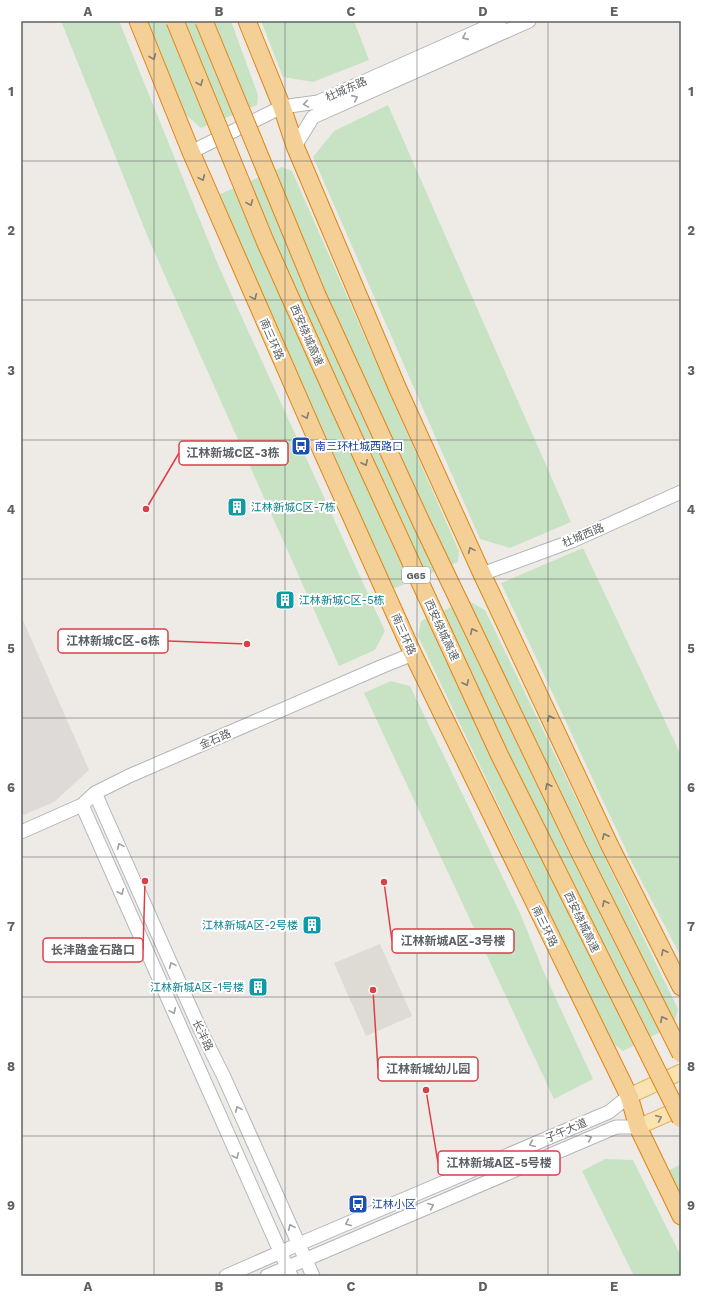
<svg xmlns="http://www.w3.org/2000/svg" width="702" height="1297" viewBox="0 0 702 1297" font-family="'Work Sans','Noto Sans SC',sans-serif">
	<style>
		.industrial { fill: #dddad8 }
		.education { fill: #dedad4 }
		.green { fill: #c8e3c4 }
		.lines { fill: none; stroke-linecap: round; stroke-linejoin: round }
		.secondary-casing { stroke: #b2b5b9; stroke-width: 15 }
		.primary-casing { stroke: #e5b167; stroke-width: 17 }
		.highway-casing { stroke: #e08414; stroke-width: 19 }
		.secondary { stroke: #fff; stroke-width: 13 }
		.primary { stroke: #f8e3b1; stroke-width: 15 }
		.highway { stroke: #f4d097; stroke-width: 17 }
		.highway-bridge-casing { stroke: #e08414; stroke-width: 19; stroke-linecap: butt }
		.highway-bridge { stroke: #f4d097; stroke-width: 17 }
		.oneway { stroke: #9ea0a3 }
		.oneway2 { stroke: #837d72 }
		.oneway3 { stroke: #8c887c }
		.grid { fill: none; stroke: #5d6165; stroke-width: 1; stroke-opacity: 0.55 }
		.labels { text-anchor: middle; stroke-width: 4; stroke-linejoin: round; paint-order: stroke }
		.shield { fill: #fff; stroke: #8e9093; stroke-width: 1 }
		.shield-label { font-size: 10px; font-weight: bold; fill: #5d6165 }
		.street-label { font-size: 11px; fill: #5d6165; stroke: #fff }
		.transit-label { font-size: 11px; fill: #164399; stroke: #fff; text-anchor: start }
		.culture-label { font-size: 11px; fill: #0d838f; stroke: #fff; text-anchor: start }
		.leader { fill: none; stroke: #db3f48; stroke-width: 1.5 }
		.callout-dot { fill: #db3f48; stroke: #fff; stroke-width: 1.5 }
		.callout { fill: #fff; stroke: #db3f48; stroke-width: 1.5 }
		.callout-label { font-size: 12px; text-anchor: middle; font-weight: bold; fill: #5d6165 }
		.neatline { fill: none; stroke: #5d6165; stroke-width: 1.5 }
		.grid-label { font-size: 13px; text-anchor: middle; font-weight: bold; fill: #5d6165 }
	</style>
	<rect width="100%" height="100%" fill="#eeebe6"/>
	<path class="industrial" d="M21,616L89,770L54,802L21,816Z"/>
	<path class="education" d="M380,944L412,1016L366,1036L334,963Z"/>
	<path class="green" d="M61,21H119L219,267L385,631L375,650L339,666L149,240Z
		M148,21H231L258,95L257,105L201,128L185,114Z
		M261,21H354L369,60L313,82L283,77Z
		M388,105L571,522L510,548L480,539L313,157L334,131Z
		M282,167L292,171L459,551L458,562L393,589L218,195Z
		M583,548L681,755V957L633,865L501,583Z
		M467,600L485,610L678,1009L674,1025L623,1051L612,1043L418,636L421,621Z
		M391,681L410,686L520,913L545,975L593,1079L554,1099L364,693Z
		M605,1159L633,1160L681,1256V1276H634L582,1171Z
		M681,1164V1198L668,1171Z"/>
	<g class="lines">
		<g class="secondary-casing">
			<path id="secondary" d="M295,146L313,117L529,21
				M191,152L282,107L318,102L500,21
				M482,574L572,541L681,492
				M95,793L200,1029L224,1077L313,1276
				M82,805C151,962 221,1119 291,1276
				M21,832L82,805L95,793L129,776L383,666L413,654
				M226,1276L299,1244L609,1112L629,1096
				M267,1276L616,1127H638"/>
		</g>
		<g class="primary-casing">
			<path id="primary" d="M629,1096L681,1072
				M638,1127L681,1108"/>
		</g>
		<g class="highway-casing">
			<path id="highway" d="M138,21L191,152L317,440L413,654L629,1096L638,1127L681,1216
				M247,21L282,107L295,146L397,387L482,574L610,846L681,987"/>
		</g>
		<use href="#secondary" class="secondary"/>
		<use href="#primary" class="primary"/>
		<use href="#highway" class="highway"/>
		<g class="highway-bridge-casing">
			<path id="highway-bridge" d="M175,21L265,241L334,395L499,754L681,1119
				M204,21L317,295L422,524L579,851L681,1054"/>
		</g>
		<use href="#highway-bridge" class="highway-bridge"/>
	</g>
	<defs><path id="oneway-chevron" d="M-2-3.5L2.5 0L-2 3.5" fill="none" stroke-width="1.6" stroke-linecap="round" stroke-linejoin="round"/></defs>
	<g class="oneway">
		<use href="#oneway-chevron" transform="translate(465 37) rotate(156)"/>
		<use href="#oneway-chevron" transform="translate(355 98) rotate(-24)"/>
		<use href="#oneway-chevron" transform="translate(306 104) rotate(171)"/>
		<use href="#oneway-chevron" transform="translate(120 846) rotate(-114)"/>
		<use href="#oneway-chevron" transform="translate(121 892) rotate(66)"/>
		<use href="#oneway-chevron" transform="translate(172 965) rotate(-114)"/>
		<use href="#oneway-chevron" transform="translate(173 1011) rotate(66)"/>
		<use href="#oneway-chevron" transform="translate(238 1109) rotate(-114)"/>
		<use href="#oneway-chevron" transform="translate(589 1138) rotate(-23)"/>
		<use href="#oneway-chevron" transform="translate(532 1144) rotate(157)"/>
		<use href="#oneway-chevron" transform="translate(236 1156) rotate(66)"/>
		<use href="#oneway-chevron" transform="translate(431 1206) rotate(-23)"/>
		<use href="#oneway-chevron" transform="translate(348 1223) rotate(157)"/>
		<use href="#oneway-chevron" transform="translate(291 1227) rotate(-114)"/>
	</g>
	<g class="oneway2">
		<use href="#oneway-chevron" transform="translate(153 57) rotate(68)"/>
		<use href="#oneway-chevron" transform="translate(200 83) rotate(68)"/>
		<use href="#oneway-chevron" transform="translate(202 178) rotate(66)"/>
		<use href="#oneway-chevron" transform="translate(250 203) rotate(68)"/>
		<use href="#oneway-chevron" transform="translate(254 297) rotate(66)"/>
		<use href="#oneway-chevron" transform="translate(306 416) rotate(66)"/>
		<use href="#oneway-chevron" transform="translate(365 463) rotate(65)"/>
		<use href="#oneway-chevron" transform="translate(471 550) rotate(-114)"/>
		<use href="#oneway-chevron" transform="translate(473 631) rotate(-116)"/>
		<use href="#oneway-chevron" transform="translate(466 683) rotate(65)"/>
		<use href="#oneway-chevron" transform="translate(550 718) rotate(-115)"/>
		<use href="#oneway-chevron" transform="translate(548 786) rotate(-116)"/>
		<use href="#oneway-chevron" transform="translate(605 836) rotate(-115)"/>
		<use href="#oneway-chevron" transform="translate(605 903) rotate(-117)"/>
		<use href="#oneway-chevron" transform="translate(664 952) rotate(-117)"/>
		<use href="#oneway-chevron" transform="translate(663 1019) rotate(-117)"/>
	</g>
	<use class="oneway3" href="#oneway-chevron" transform="translate(659 1118) rotate(-24)"/>
	<path class="grid" d="M154,21V1276M285,21V1276M417,21V1276M548,21V1276M21,161H681M21,300H681M21,440H681M21,579H681M21,718H681M21,857H681M21,997H681M21,1136H681"/>
	<defs>
		<g id="bus-square" transform="scale(1)"><rect x="-9" y="-9" width="18" height="18" rx="4" fill="#1a4fb4" stroke="#fff"/><path d="M-5-6H5V4H4V6H2V4H-2V6H-4V4H-5ZM-3.5-4V0h7V-4ZM-3.5 1.2v1.5H-2V1.2ZM2 1.2v1.5H3.5V1.2Z" fill="#fff"/></g>
		<g id="building-square" transform="scale(1)"><rect x="-9" y="-9" width="18" height="18" rx="4" fill="#0f9aa8" stroke="#fff"/><path d="M-4-6H4V6H1V3H-1V6H-4ZM-2.5-4.3h1.7v1.8h-1.7ZM.8-4.3h1.7v1.8H.8ZM-2.5-1h1.7V.8h-1.7ZM.8-1h1.7V.8H.8Z" fill="#fff"/></g>
	</defs>
	<g fill-rule="evenodd">
		<use href="#bus-square" x="301" y="446"/>
		<use href="#building-square" x="237" y="507"/>
		<use href="#building-square" x="285" y="600"/>
		<use href="#building-square" x="312" y="925"/>
		<use href="#building-square" x="258" y="987"/>
		<use href="#bus-square" x="358" y="1204"/>
	</g>
	<g class="labels">
		<rect class="shield" x="402" y="567" width="28" height="16" rx="3"/>
		<g class="shield-label">
			<text x="416" y="579">G65</text>
		</g>
		<g class="street-label">
			<text transform="translate(346 89) rotate(-24)" y="4">杜城东路</text>
			<text transform="translate(307 335) rotate(66)" y="4">西安绕城高速</text>
			<text transform="translate(272 339) rotate(66)" y="4">南三环路</text>
			<text transform="translate(583 535) rotate(-23)" y="4">杜城西路</text>
			<text transform="translate(442 630) rotate(65)" y="4">西安绕城高速</text>
			<text transform="translate(404 634) rotate(66)" y="4">南三环路</text>
			<text transform="translate(215 739) rotate(-24)" y="4">金石路</text>
			<text transform="translate(582 922) rotate(64)" y="4">西安绕城高速</text>
			<text transform="translate(545 926) rotate(64)" y="4">南三环路</text>
			<text transform="translate(203 1035) rotate(64)" y="4">长沣路</text>
			<text transform="translate(566 1130) rotate(-23)" y="4">子午大道</text>
		</g>
		<g class="transit-label">
			<text x="315" y="450">南三环杜城西路口</text>
			<text x="372" y="1208">江林小区</text>
		</g>
		<g class="culture-label">
			<text x="251" y="511">江林新城C区-7栋</text>
			<text x="299" y="604">江林新城C区-5栋</text>
			<text x="298" y="929" text-anchor="end">江林新城A区-2号楼</text>
			<text x="244" y="991" text-anchor="end">江林新城A区-1号楼</text>
		</g>
	</g>
	<path class="leader" d="M146 509L179 453M247 644L168 641M384 882L392 941M145 881L143 950M373 990L378 1069M426 1090L438 1163"/>
	<g class="callout-dot">
		<circle cx="146" cy="509" r="4"/>
		<circle cx="247" cy="644" r="4"/>
		<circle cx="384" cy="882" r="4"/>
		<circle cx="145" cy="881" r="4"/>
		<circle cx="373" cy="990" r="4"/>
		<circle cx="426" cy="1090" r="4"/>
	</g>
	<g class="callout">
		<rect x="179" y="441" width="109" height="24" rx="4"/>
		<rect x="58" y="629" width="110" height="24" rx="4"/>
		<rect x="392" y="929" width="122" height="24" rx="4"/>
		<rect x="43" y="938" width="100" height="24" rx="4"/>
		<rect x="378" y="1057" width="100" height="24" rx="4"/>
		<rect x="438" y="1151" width="122" height="24" rx="4"/>
	</g>
	<g class="callout-label">
		<text x="233" y="457">江林新城C区-3栋</text>
		<text x="113" y="645">江林新城C区-6栋</text>
		<text x="453" y="945">江林新城A区-3号楼</text>
		<text x="93" y="954">长沣路金石路口</text>
		<text x="428" y="1073">江林新城幼儿园</text>
		<text x="499" y="1167">江林新城A区-5号楼</text>
	</g>
	<rect width="702" height="1297" fill="none" stroke="#ffffff" stroke-width="44"/>
	<rect x="22" y="22" width="658" height="1253" class="neatline"/>
	<g class="grid-label">
		<text x="88" y="16">A</text>
		<text x="219" y="16">B</text>
		<text x="351" y="16">C</text>
		<text x="483" y="16">D</text>
		<text x="614" y="16">E</text>
		<text x="11" y="96">1</text>
		<text x="691" y="96">1</text>
		<text x="11" y="235">2</text>
		<text x="691" y="235">2</text>
		<text x="11" y="375">3</text>
		<text x="691" y="375">3</text>
		<text x="11" y="514">4</text>
		<text x="691" y="514">4</text>
		<text x="11" y="653">5</text>
		<text x="691" y="653">5</text>
		<text x="11" y="792">6</text>
		<text x="691" y="792">6</text>
		<text x="11" y="931">7</text>
		<text x="691" y="931">7</text>
		<text x="11" y="1071">8</text>
		<text x="691" y="1071">8</text>
		<text x="11" y="1210">9</text>
		<text x="691" y="1210">9</text>
		<text x="88" y="1291">A</text>
		<text x="219" y="1291">B</text>
		<text x="351" y="1291">C</text>
		<text x="483" y="1291">D</text>
		<text x="614" y="1291">E</text>
	</g>
</svg>
